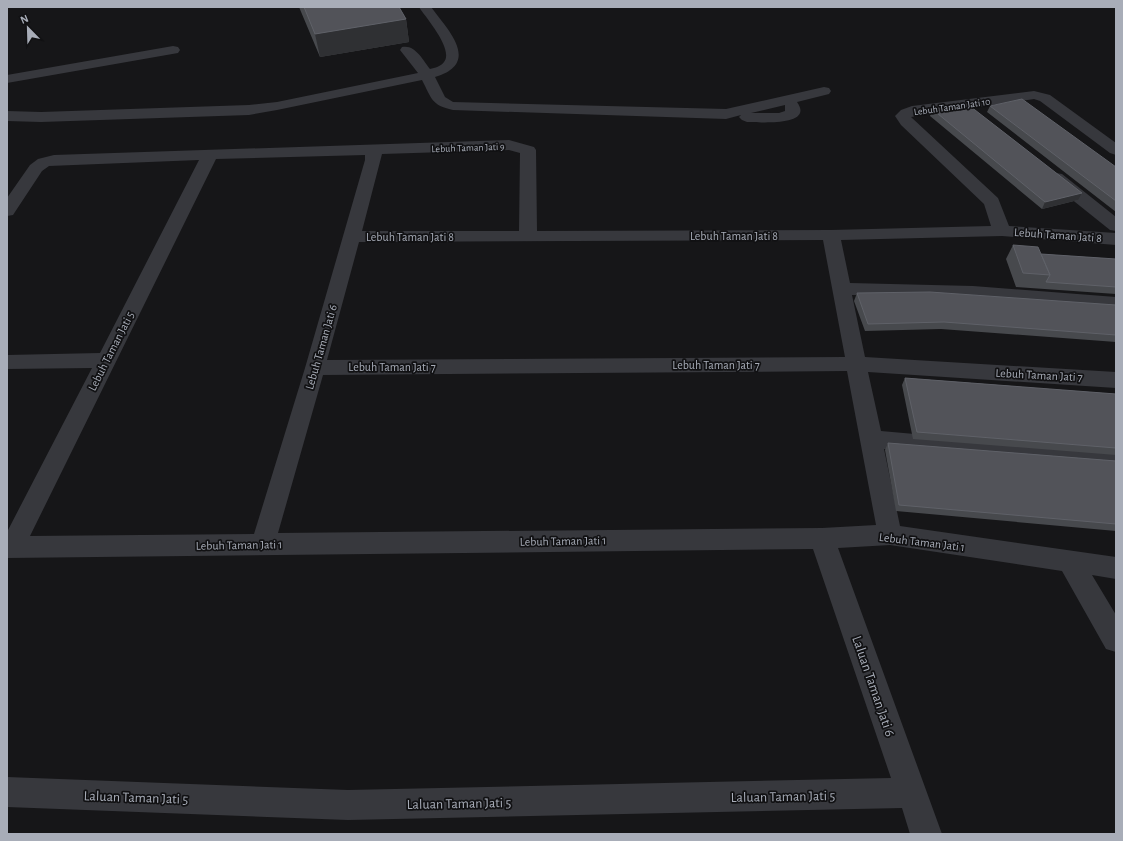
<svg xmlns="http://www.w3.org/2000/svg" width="1123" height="841" viewBox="0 0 1123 841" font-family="'Alegreya Sans',sans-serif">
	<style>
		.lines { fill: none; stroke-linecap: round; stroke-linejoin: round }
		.minor { fill: #37383d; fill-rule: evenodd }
		.wall { fill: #47494d }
		.shaded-wall { fill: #2f3033 }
		.building { fill: #525359; stroke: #5f6168 }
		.labels { text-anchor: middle; stroke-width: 3.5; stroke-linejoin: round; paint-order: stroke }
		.far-street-label { font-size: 10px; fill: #a8adb8; stroke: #111113 }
		.street-label { font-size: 12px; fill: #a8adb8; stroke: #111113 }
		.near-street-label { font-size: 14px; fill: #a8adb8; stroke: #111113 }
	</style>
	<rect width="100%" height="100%" fill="#161618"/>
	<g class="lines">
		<path class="minor" d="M419,7H431C449,31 481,63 435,77L445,97L453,102L726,109L824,87L829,88L831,91L829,94L797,102C815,127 758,122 747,122L742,120L739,117L741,115L726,119L453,110C431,105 432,99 422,80L277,110L249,115L41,122L7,121V111L41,112L249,105L277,102L418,73L400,50L402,47C415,44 423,60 430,69C435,68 441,66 444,62C454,49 426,18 419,7ZM785,105V111L779,113H751Z
			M173,46L178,47L180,50L178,53L7,83V75Z
			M1034,91L1050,95L1116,143V155L1110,153L1040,101L1034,99L911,117L998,198L1009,226L1116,233V245L1002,236L841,240L850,283L973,286L1116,297V309L973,298L852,295L865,357L1116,372V388L868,372L881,431L1116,452V470L884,449L900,526L1116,557V579L1092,575L1116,615V652L1106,649L1062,571L890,545L838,548L942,834H910L902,808L348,820L7,807V777L348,790L891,778L813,549L7,558V532L92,368L7,369V355L100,353L199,160L49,166L42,171L13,215L7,216V198L30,165L38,159L54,155L509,140L534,147L536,150L537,231L831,230L991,226L984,204L901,125L895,116L901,110L912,106ZM509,150L520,153L519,231H362L382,154ZM365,155V160L305,368L254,534L30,536L216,159ZM823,240L845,357L327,360L359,242ZM847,371L876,525L822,528L278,533L323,375Z
			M1056,173L1062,174L1116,217V231L1110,230L1050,182L1048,178L1050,174Z"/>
	</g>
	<path class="wall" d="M299,7H399L406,19L409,42L320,57Z
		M990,106L1116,167V212L987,112Z
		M932,109L1078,200L1042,209L930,116Z
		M1013,245L1041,254L1116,259V294L1016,287L1006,259Z
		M857,293L1116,305V342L941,329L865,331L854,301Z
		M905,378L1116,394V455L913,439L902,385Z
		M888,443L1116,461V531L896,511L885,450Z"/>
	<path class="shaded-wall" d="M406,19L409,42L320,57L315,34Z
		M1082,193L1078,200L1042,209L1045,202Z"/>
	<path class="building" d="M304,7H399L406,19L315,34Z
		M1022,99L1116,167V201L990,106Z
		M966,103L1082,193L1045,202L932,109Z
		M1013,245L1038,247L1050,275L1023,273Z
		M1041,254L1116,259V287L1046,282L1050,275Z
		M930,292L1116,305V335L944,322L868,324L857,293Z
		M905,378L1116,394V448L917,432Z
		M888,443L1116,461V524L899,505Z"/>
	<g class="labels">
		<g class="far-street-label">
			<text transform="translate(952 106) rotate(-8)" y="4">Lebuh Taman Jati 10</text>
			<text transform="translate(468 147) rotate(-2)" y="4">Lebuh Taman Jati 9</text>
		</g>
		<g class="street-label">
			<text transform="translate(1058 235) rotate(4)" y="4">Lebuh Taman Jati 8</text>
			<text x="734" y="240">Lebuh Taman Jati 8</text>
			<text x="410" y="241">Lebuh Taman Jati 8</text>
			<text transform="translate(321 347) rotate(-74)" y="4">Lebuh Taman Jati 6</text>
			<text transform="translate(111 351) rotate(-63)" y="4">Lebuh Taman Jati 5</text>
			<text x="716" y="369">Lebuh Taman Jati 7</text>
			<text x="392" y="371">Lebuh Taman Jati 7</text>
			<text transform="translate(1039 375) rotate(3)" y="4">Lebuh Taman Jati 7</text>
			<text transform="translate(563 541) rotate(-1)" y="4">Lebuh Taman Jati 1</text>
			<text transform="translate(922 542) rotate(7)" y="4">Lebuh Taman Jati 1</text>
			<text transform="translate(239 545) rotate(-1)" y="4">Lebuh Taman Jati 1</text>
		</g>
		<g class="near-street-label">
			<text transform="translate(874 686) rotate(71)" y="5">Laluan Taman Jati 6</text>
			<text transform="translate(783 796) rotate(-1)" y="5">Laluan Taman Jati 5</text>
			<text transform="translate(136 797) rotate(2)" y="5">Laluan Taman Jati 5</text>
			<text transform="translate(459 803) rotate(-1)" y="5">Laluan Taman Jati 5</text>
		</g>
	</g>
	<rect width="1123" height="841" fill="none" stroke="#a8adb8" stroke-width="16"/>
	<g transform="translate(28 28) rotate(337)" stroke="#111113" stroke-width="3" paint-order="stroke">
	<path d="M0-3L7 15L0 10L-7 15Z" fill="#a8adb8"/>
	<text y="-6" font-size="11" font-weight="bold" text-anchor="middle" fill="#a8adb8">N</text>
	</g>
</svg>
